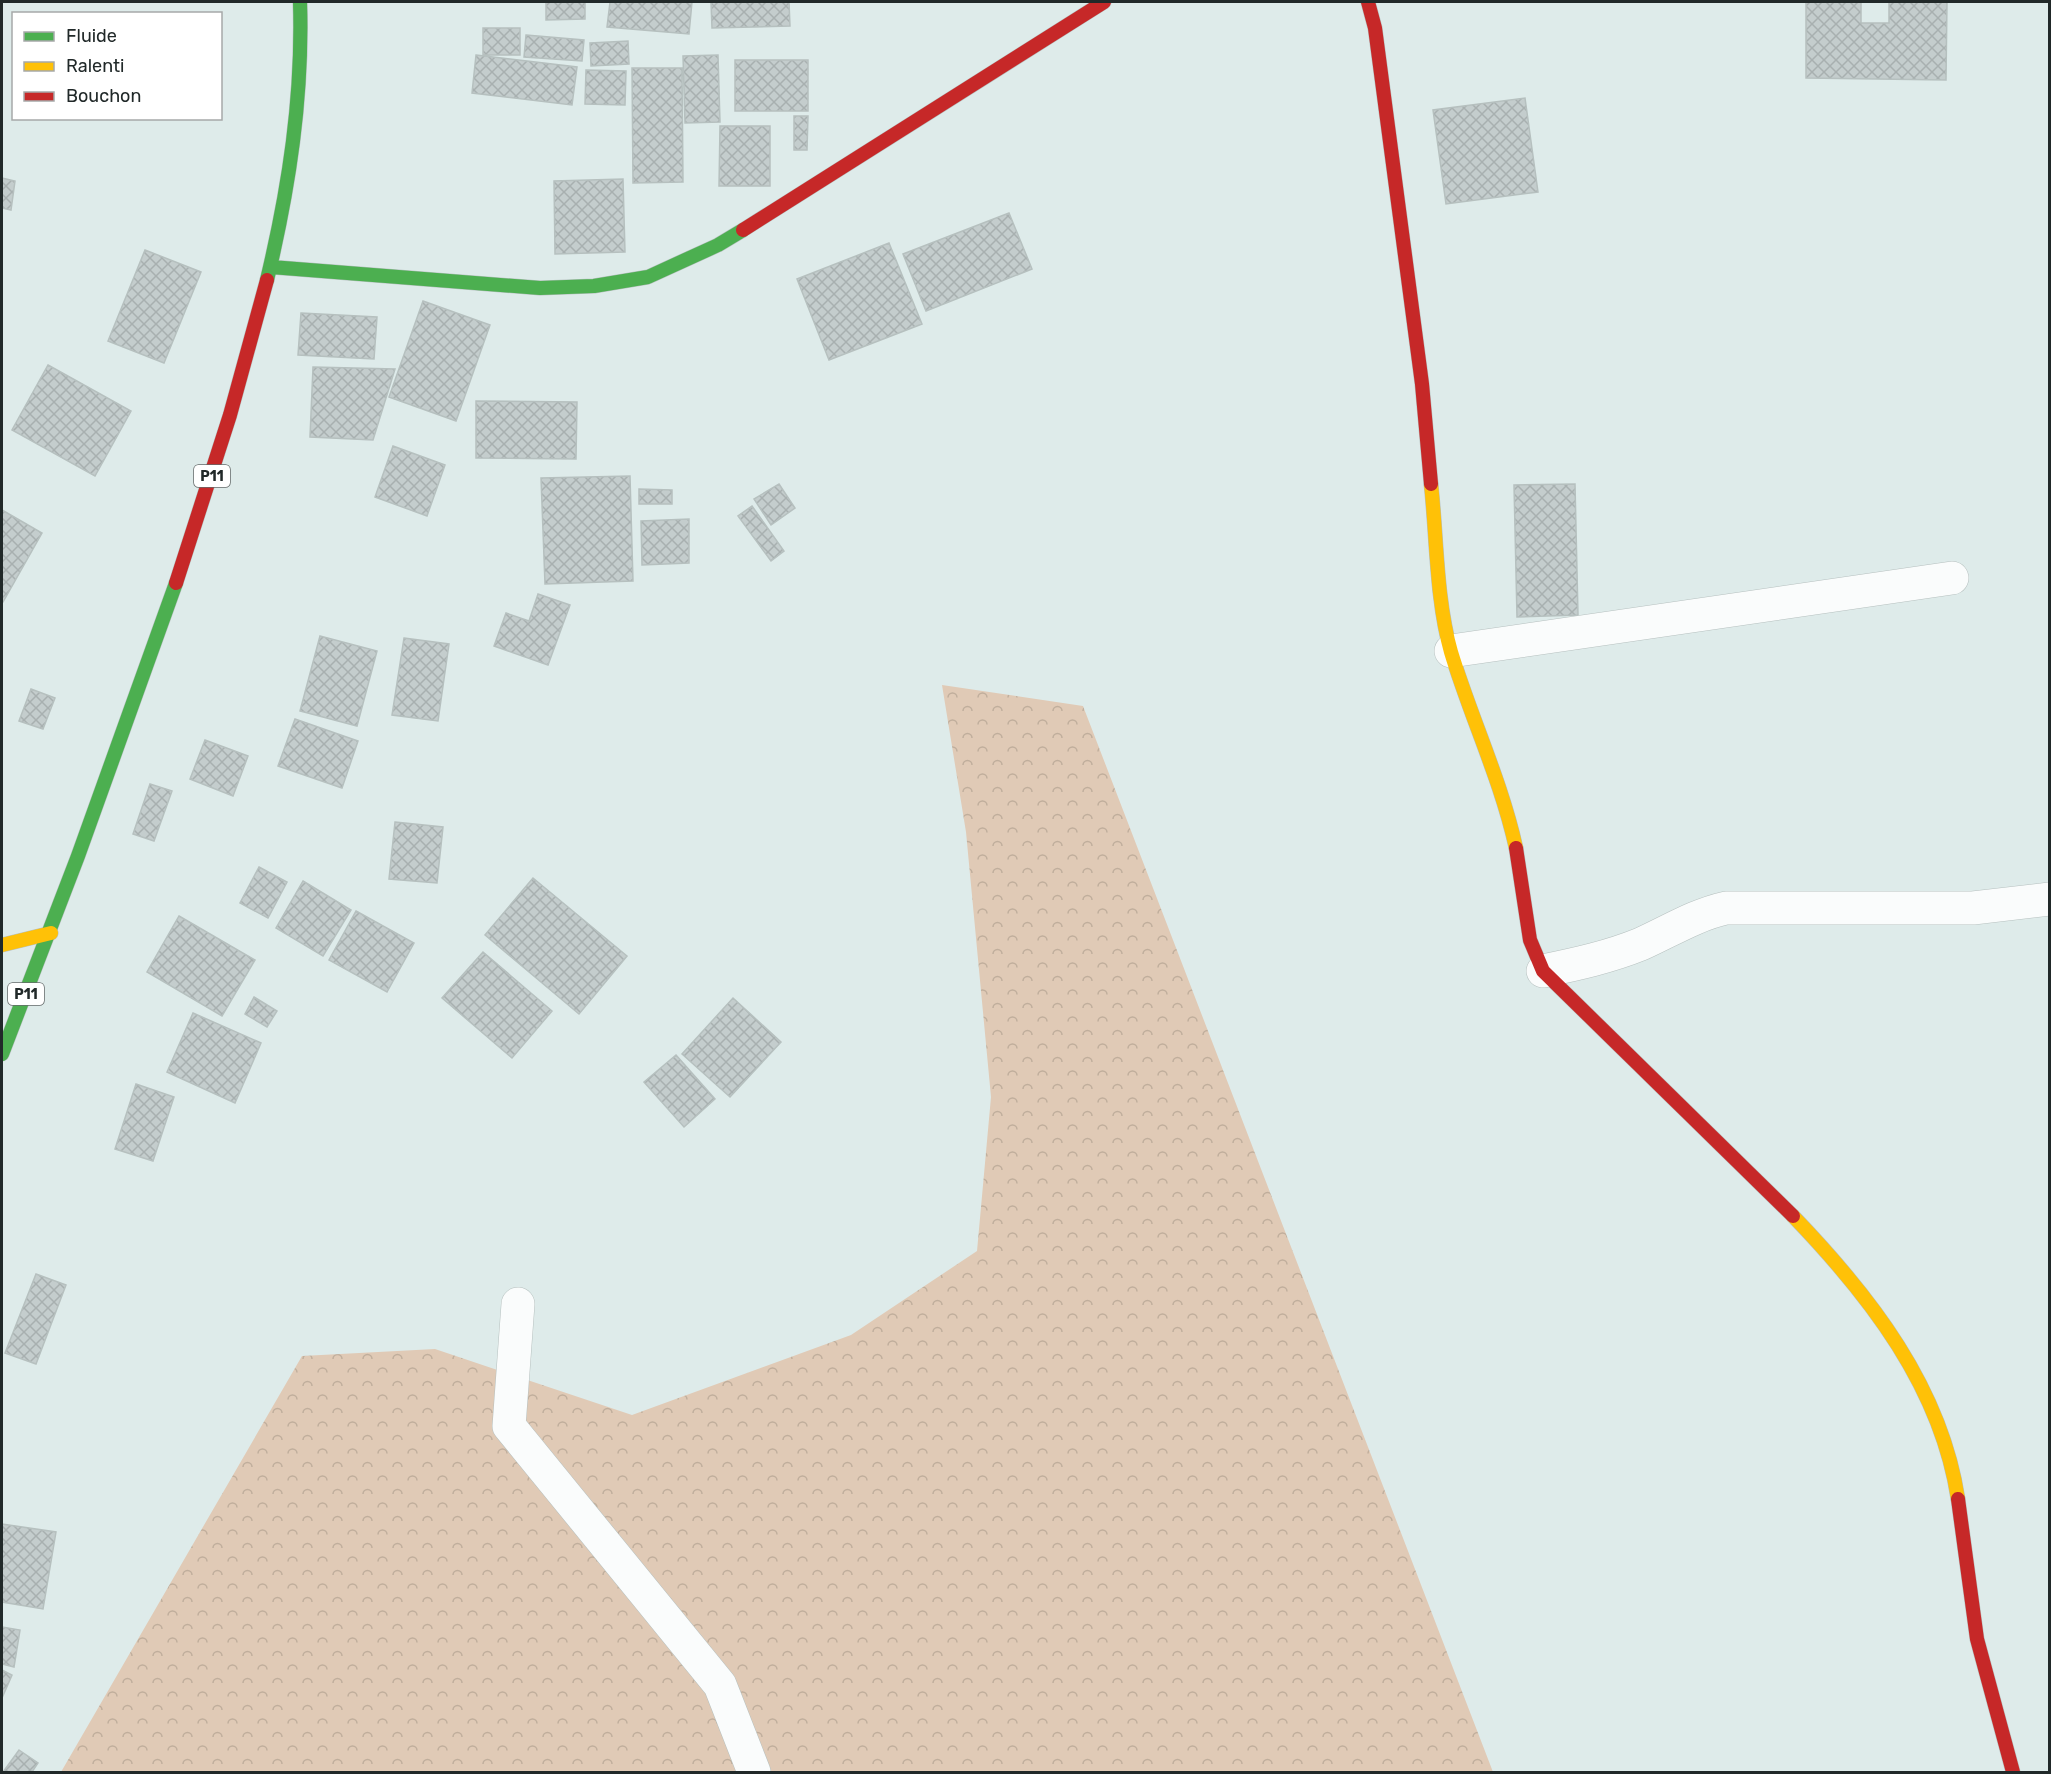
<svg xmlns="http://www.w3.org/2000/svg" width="2051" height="1774" viewBox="0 0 2051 1774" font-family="Rubik,sans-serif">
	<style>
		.forest { fill: url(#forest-crowns) }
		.building { fill: url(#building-cross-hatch); stroke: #b6c0bf; stroke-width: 1.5 }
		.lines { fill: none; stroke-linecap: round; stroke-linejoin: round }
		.street-casing { stroke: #b6c0bf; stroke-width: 34 }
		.fast-casing { stroke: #b6c0bf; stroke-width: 15 }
		.slow-casing { stroke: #b6c0bf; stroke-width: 15 }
		.jam-casing { stroke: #b6c0bf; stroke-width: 15 }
		.street { stroke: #fafcfc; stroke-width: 33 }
		.fast { stroke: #4caf50; stroke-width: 14 }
		.slow { stroke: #ffc107; stroke-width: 14 }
		.jam { stroke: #c62828; stroke-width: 14 }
		.labels { text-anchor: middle; stroke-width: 6; stroke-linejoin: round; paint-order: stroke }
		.shield { fill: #fff; stroke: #646969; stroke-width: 1.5 }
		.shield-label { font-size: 14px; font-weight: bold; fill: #212929 }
	</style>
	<defs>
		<pattern id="forest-crowns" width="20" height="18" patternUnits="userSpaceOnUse" patternTransform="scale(1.5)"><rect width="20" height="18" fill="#e0cab6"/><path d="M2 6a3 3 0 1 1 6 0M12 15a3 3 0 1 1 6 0" fill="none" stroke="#c0ae9c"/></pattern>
		<pattern id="building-cross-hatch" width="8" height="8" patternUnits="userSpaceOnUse" patternTransform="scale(1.5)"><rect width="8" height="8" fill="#c4cdcd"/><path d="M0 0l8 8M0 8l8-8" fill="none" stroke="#a8b0b0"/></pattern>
	</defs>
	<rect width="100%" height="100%" fill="#deebea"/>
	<path class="forest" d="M942,685L1083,706L1493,1772H61L302,1356L435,1349L632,1415L851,1335L977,1251L991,1097L966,832Z"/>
	<path class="building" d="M546,2H585V19L546,20Z
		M610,2H692L689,34L607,27Z
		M711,2H789L790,26L712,28Z
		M1806,2H1861V23H1889V2H1947L1946,80L1806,78Z
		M483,28H520V55H483Z
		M526,35L584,40L582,61L524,57Z
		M628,41L629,64L591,66L590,43Z
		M476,55L577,67L572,105L472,93Z
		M718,55L720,122L685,123L683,56Z
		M735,60H808V111H735Z
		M632,68H682L683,182L633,183Z
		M586,70L626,71L625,105L585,104Z
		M1525,98L1538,192L1446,204L1433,110Z
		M794,116H808L807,150H794Z
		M720,126H770V186H719Z
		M2,178L15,181L11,210L2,208Z
		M623,179L625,252L555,254L554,181Z
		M1009,213L1032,269L926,311L903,254Z
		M889,243L922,324L829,360L797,279Z
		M145,250L201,272L164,363L108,341Z
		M423,301L490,325L456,421L389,397Z
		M301,313L377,317L374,359L298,355Z
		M48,365L131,411L95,476L12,430Z
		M313,367L395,369L373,440L310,437Z
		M476,401L577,402L576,459L476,458Z
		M393,446L445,465L427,516L375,497Z
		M630,476L633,581L545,584L541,478Z
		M779,484L795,508L771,525L754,499Z
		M1575,484L1578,615L1517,617L1514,485Z
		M639,489L672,490V504H639Z
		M752,506L784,551L771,561L738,516Z
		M2,510L42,533L3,602H2Z
		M689,519V563L642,565L641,521Z
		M538,594L570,605L548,665L494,646L506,613L529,621Z
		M320,636L377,651L357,726L300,711Z
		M404,638L449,644L438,721L392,715Z
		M31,689L55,698L43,729L19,721Z
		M295,719L358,741L342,788L278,766Z
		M205,740L248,756L233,796L190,779Z
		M150,784L172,791L154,841L133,834Z
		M395,822L443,827L437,883L389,879Z
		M259,867L287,882L268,918L240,903Z
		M533,878L627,956L579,1014L485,935Z
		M303,881L351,910L323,956L276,928Z
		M356,911L414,943L387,992L329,960Z
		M179,916L255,960L222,1016L147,972Z
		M483,952L552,1011L512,1058L442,998Z
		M254,997L277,1011L267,1027L245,1014Z
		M733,998L781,1042L730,1097L682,1054Z
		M193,1013L261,1043L235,1103L167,1072Z
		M676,1055L715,1099L684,1127L644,1082Z
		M136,1084L174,1097L153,1161L115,1149Z
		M36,1274L66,1285L36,1364L5,1353Z
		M2,1524L56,1532L43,1609L2,1602Z
		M2,1627L20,1630L14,1667L2,1664Z
		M2,1670L12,1675L2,1698Z
		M19,1750L38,1763L32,1772H3Z"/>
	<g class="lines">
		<g class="street-casing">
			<path id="street" d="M1451,651L1952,578
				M1543,971C1577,964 1609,957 1641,944C1670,931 1695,915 1726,908H1973L2050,899
				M518,1304L509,1426L720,1685L754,1772"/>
		</g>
		<g class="fast-casing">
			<path id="fast" d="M271,267L540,288L594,286L648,277L718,245L743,230
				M267,280C289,188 303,97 300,2
				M2,1054L78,856L176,583"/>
		</g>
		<g class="slow-casing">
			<path id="slow" d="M1431,484C1437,539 1436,599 1451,652C1471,718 1501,780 1516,848
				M2,945L51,933
				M1793,1216C1870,1296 1941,1387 1958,1499"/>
		</g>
		<g class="jam-casing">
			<path id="jam" d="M1368,2L1375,28L1422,384L1431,484
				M743,230L1104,2
				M176,583L230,415L267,280
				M1516,848L1530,940L1543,971L1793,1216
				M1958,1499L1977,1639L2013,1772"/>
		</g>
		<use href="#street" class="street"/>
		<use href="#fast" class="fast"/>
		<use href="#slow" class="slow"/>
		<use href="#jam" class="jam"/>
	</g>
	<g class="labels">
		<g class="shield">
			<rect x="194" y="465" width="36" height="22" rx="4.5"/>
			<rect x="8" y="983" width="36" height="22" rx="4.5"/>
		</g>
		<g class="shield-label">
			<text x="212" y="481">P11</text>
			<text x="26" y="999">P11</text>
		</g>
	</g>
	<rect width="2051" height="1774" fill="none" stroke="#212929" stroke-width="6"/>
	<rect x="12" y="12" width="210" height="108" fill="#ffffff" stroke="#a6a9a9" stroke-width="1.5"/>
	<rect x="24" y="32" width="30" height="9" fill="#4caf50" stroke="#a6a9a9" stroke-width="1.5"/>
	<text x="66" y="42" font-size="18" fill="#212929">Fluide</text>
	<rect x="24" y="62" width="30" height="9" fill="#ffc107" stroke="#a6a9a9" stroke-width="1.5"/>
	<text x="66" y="72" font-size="18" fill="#212929">Ralenti</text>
	<rect x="24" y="92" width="30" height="9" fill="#c62828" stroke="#a6a9a9" stroke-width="1.5"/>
	<text x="66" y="102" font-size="18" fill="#212929">Bouchon</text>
</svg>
